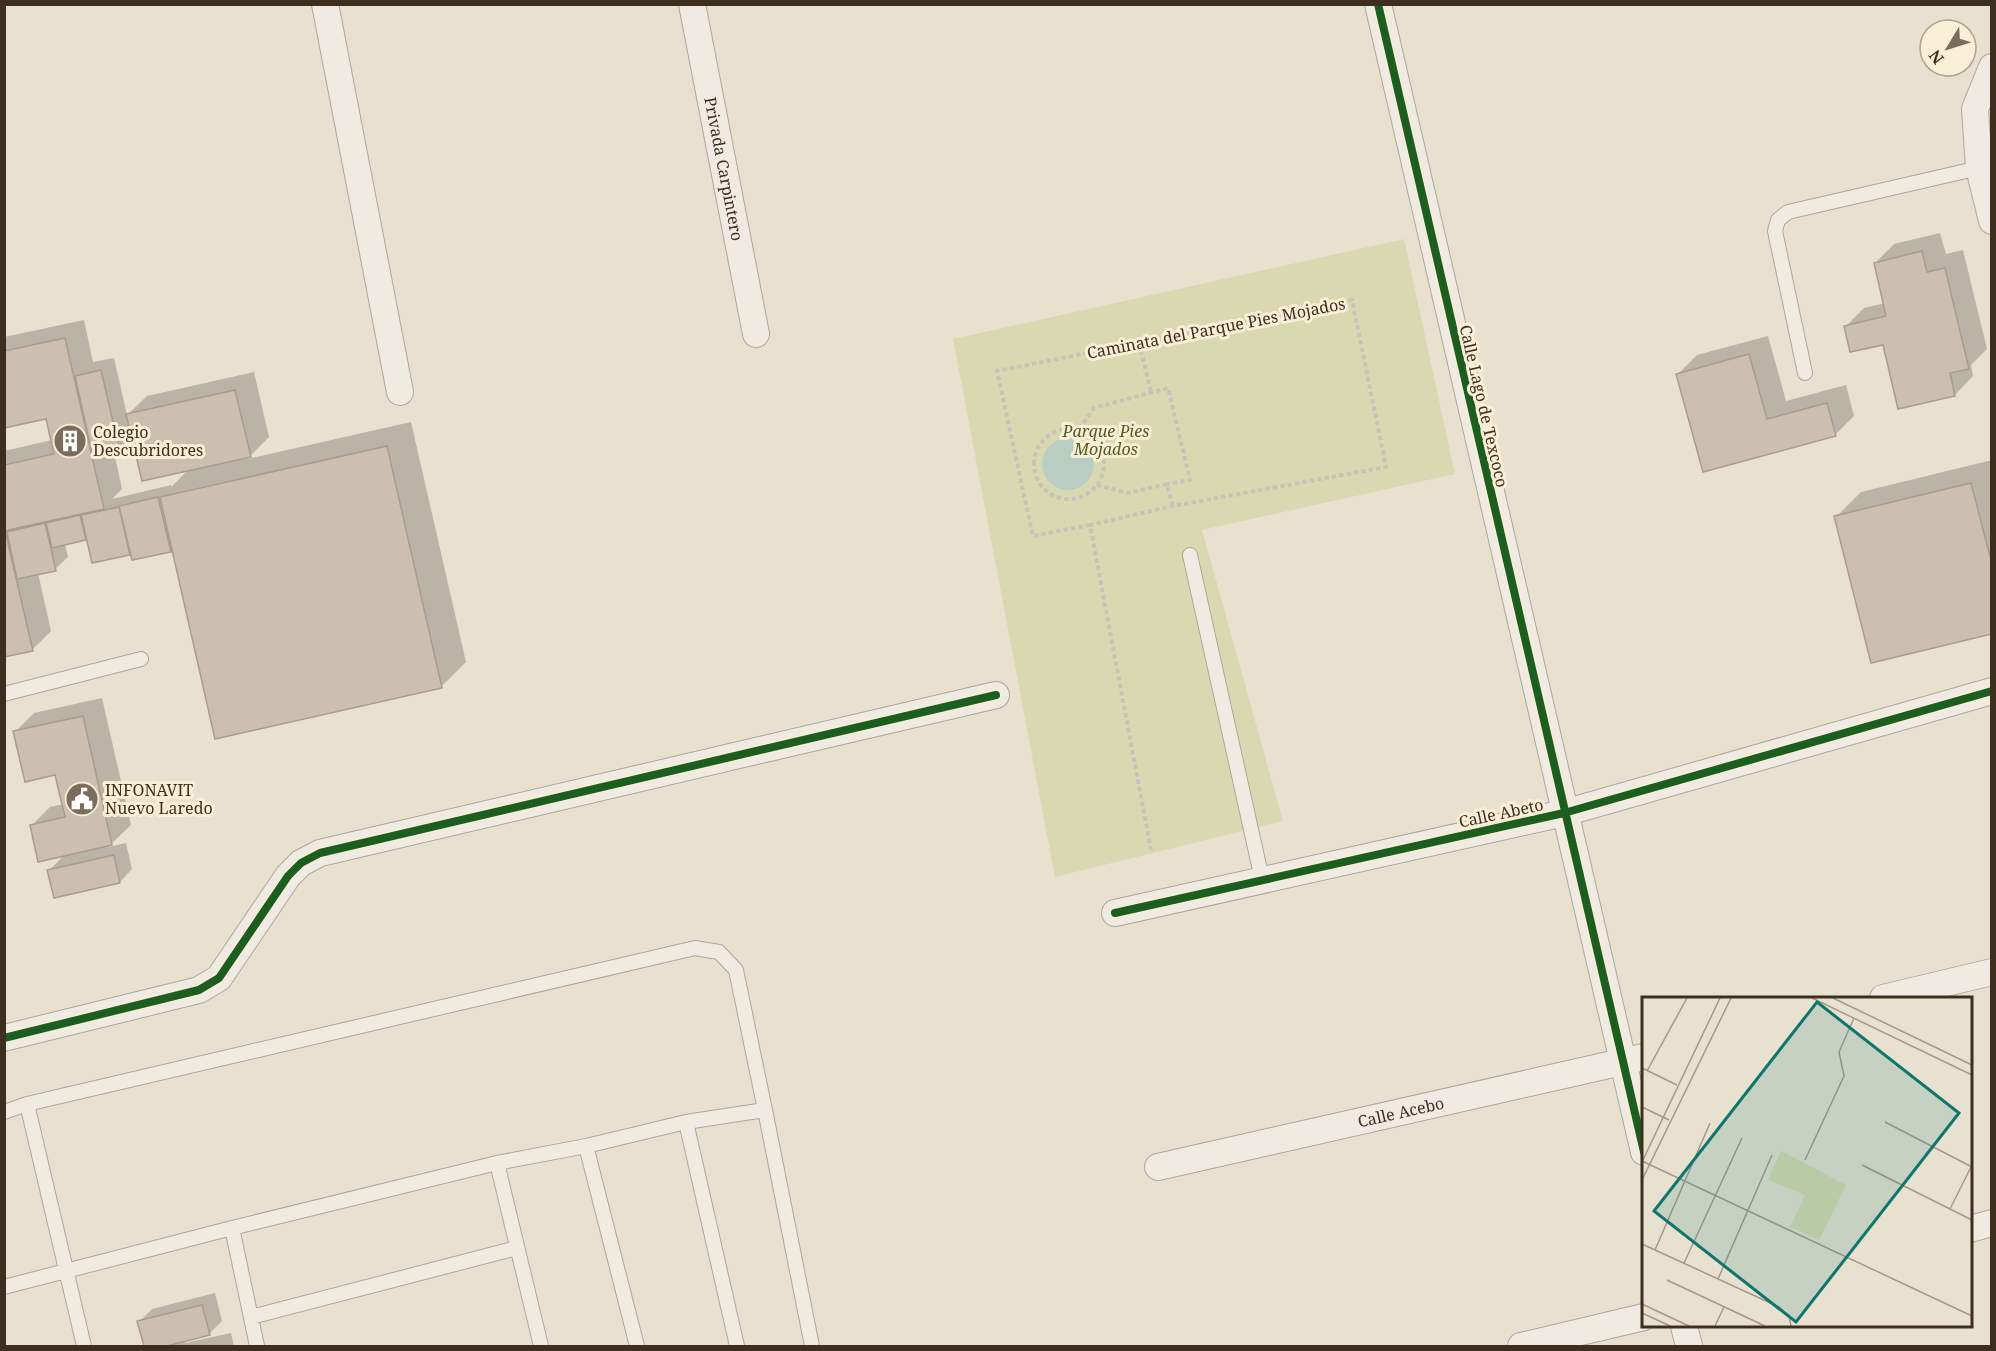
<svg xmlns="http://www.w3.org/2000/svg" width="1996" height="1351" viewBox="0 0 1996 1351" font-family="'Noto Serif',serif">
	<style>
		.green { fill: #d8d9b1 }
		.water { fill: #bacdc2 }
		.shadow { fill: #0003; fill-rule: evenodd }
		.building { fill: #ccbfb0; stroke: #a99c8e; stroke-width: 1.5 }
		.lines { fill: none; stroke-linecap: round; stroke-linejoin: round }
		.service-casing { stroke: #aea698; stroke-width: 16 }
		.minor-casing { stroke: #aea698; stroke-width: 28 }
		.path { stroke: #c9c2b8; stroke-width: 4; stroke-dasharray: 4.5 3; stroke-linecap: butt }
		.service { stroke: #f0ebe2; stroke-width: 14 }
		.minor { stroke: #f0ebe2; stroke-width: 26 }
		.cycleway-casing { stroke: #f9efd6; stroke-width: 11 }
		.cycleway { stroke: #1b5e20; stroke-width: 8 }
		.labels { text-anchor: middle; stroke-width: 6; stroke-linejoin: round; paint-order: stroke }
		.street-label { font-size: 16px; fill: #3e2e1e; stroke: #f9efd6 }
		.park-label { font-size: 16px; font-style: italic; fill: #4e5d23; stroke: #f9efd6 }
		.poi-label { font-size: 16px; fill: #3e2e1e; stroke: #f9efd6; text-anchor: start }
		.inset-road { fill: none; stroke: #a49989; stroke-width: 1.5 }
		.view { fill: #0f766e; fill-opacity: 0.15; stroke: #0f766e; stroke-width: 3 }
		.inset-edge { fill: none; stroke: #3e2e1e; stroke-width: 3 }
	</style>
	<rect width="100%" height="100%" fill="#e8e1d0"/>
	<path class="green" d="M1404,239L1455,474L1202,530L1283,821L1055,877L953,339Z"/>
	<path class="water" d="M1042 464a26 26 0 1 1 52 0a26 26 0 1 1-52 0Z"/>
	<path class="shadow" d="M1940,233L1946,254L1963,250L1987,349L1971,365L1973,376L1955,395L1884,343L1845,327L1864,308L1885,303L1875,263L1894,244Z
		M84,320L93,362L114,358L127,415L147,396L254,372L269,437L247,459L411,422L466,662L441,687L173,548L170,551L132,553L93,561L87,537L85,539L65,544L68,557L55,569L38,573L51,631L32,650L4,656V451L52,440L47,417L4,426V337ZM133,437L189,469L171,487V485L112,499L122,489L114,452L120,450Z
		M1768,336L1786,401L1846,385L1854,416L1835,435L1704,470L1678,374L1697,355Z
		M1992,460V632L1836,517L1861,492Z
		M102,698L131,825L108,847L126,843L132,869L120,882L55,896L49,871L65,854L31,826L50,807L64,804L57,773L15,732L34,713Z
		M215,1293L222,1321L209,1334L185,1340V1343L231,1333L234,1346H169L172,1344L161,1346H145L139,1322L152,1309Z"/>
	<path class="building" d="M1922,251L1927,272L1945,268L1969,369L1950,373L1955,396L1898,409L1883,345L1850,352L1844,326L1886,316L1874,263Z
		M65,338L104,509L4,531V465L54,454L46,419L4,428V351Z
		M1749,354L1767,419L1827,403L1836,436L1703,472L1676,374Z
		M101,370L120,452L93,458L75,376Z
		M235,390L251,457L142,481L126,414Z
		M387,446L442,688L215,739L160,497Z
		M1971,483L1992,564V634L1871,663L1834,516Z
		M158,497L171,552L132,560L119,506Z
		M119,507L130,555L92,563L81,515Z
		M80,515L86,540L52,548L46,523Z
		M45,523L56,571L17,579L7,532Z
		M6,535L33,651L4,657V536Z
		M83,716L112,845L38,862L30,825L65,817L55,775L25,782L13,731Z
		M114,855L120,883L54,898L47,870Z
		M202,1305L210,1335L167,1346H144L137,1321Z"/>
	<g class="lines">
		<g class="service-casing">
			<path id="service" d="M1805,373L1775,231L1778,220L1788,212L1979,168
				M1190,555L1262,879
				M4,694L141,659
				M27,1104L84,1346
				M4,1112L27,1104L695,948L719,952L736,970L765,1110
				M686,1122L737,1346
				M586,1146L637,1346
				M497,1163L541,1346
				M232,1228L257,1346
				M4,1287L232,1228L497,1163L586,1146L686,1122L765,1110L812,1346
				M251,1317L517,1248"/>
		</g>
		<g class="minor-casing">
			<g id="minor">
				<path d="M325,4L400,392"/>
				<path id="s1" d="M692,4L756,334"/>
				<path d="M1378,4L1644,1152"/>
				<path d="M1992,67L1975,109L1979,168L1992,221"/>
				<path d="M1115,913L1564,813L1992,691"/>
				<path d="M1883,998L1992,972"/>
				<path d="M4,1038L199,990L219,978L288,876L301,863L320,853L996,695"/>
				<path id="s2" d="M1158,1167L1644,1057"/>
				<path d="M1970,1229L1992,1223"/>
				<path d="M1684,1326L1689,1346"/>
				<path d="M1521,1346L1644,1317"/>
			</g>
		</g>
		<path class="path" d="M1139,343L1151,392
			M1034 464a35 35 0 1 1 70 0a35 35 0 1 1-70 0Z
			M1079,429L1094,408L1168,388L1190,480L1167,484
			M1097,485L1128,493L1167,484L1173,506
			M1090,525L1033,536L997,371L1352,300L1386,467L1173,506L1090,525L1151,850"/>
		<use href="#service" class="service"/>
		<use href="#minor" class="minor"/>
		<g class="cycleway-casing">
			<path id="cycleway" d="M1378,4L1644,1152
				M1115,913L1564,813L1992,691
				M4,1038L199,990L219,978L288,876L301,863L320,853L996,695"/>
		</g>
		<use href="#cycleway" class="cycleway"/>
	</g>
	<defs>
		<g id="building-disc" transform="scale(1.725)"><circle r="9.5" fill="#7a6d5c" stroke="#f9efd6"/><path d="M-4-6H4V6H1V3H-1V6H-4ZM-2.5-4.3h1.7v1.8h-1.7ZM.8-4.3h1.7v1.8H.8ZM-2.5-1h1.7V.8h-1.7ZM.8-1h1.7V.8H.8Z" fill="#fff"/></g>
		<g id="civic-disc" transform="scale(1.725)"><circle r="9.5" fill="#7a6d5c" stroke="#f9efd6"/><path d="M-.6-6.5H3V-4.5H.6V-3L4-1V1h2V6H-6V1h2V-1L-.6-3ZM-1.2 2.5V6h2.4V2.5Z" fill="#fff"/></g>
	</defs>
	<g fill-rule="evenodd">
		<use href="#building-disc" x="70" y="441"/>
		<use href="#civic-disc" x="82" y="799"/>
	</g>
	<g class="labels">
		<g class="street-label">
			<text dy="6" stroke="none"><textPath href="#s1" startOffset="168">Privada Carpintero</textPath></text>
			<text transform="translate(1216 328) rotate(-11)" y="6">Caminata del Parque Pies Mojados</text>
			<text transform="translate(1484 406) rotate(77)" y="6">Calle Lago de Texcoco</text>
			<text transform="translate(1501 813) rotate(-12)" y="6">Calle Abeto</text>
			<text dy="6" stroke="none"><textPath href="#s2" startOffset="249">Calle Acebo</textPath></text>
		</g>
		<g class="park-label">
			<text x="1106" y="437">Parque Pies<tspan x="1106" dy="18">Mojados</tspan></text>
		</g>
		<g class="poi-label">
			<text x="93" y="438">Colegio<tspan x="93" dy="18">Descubridores</tspan></text>
			<text x="105" y="796">INFONAVIT<tspan x="105" dy="18">Nuevo Laredo</tspan></text>
		</g>
	</g>
	<g transform="translate(1642 997)">
		<rect width="330" height="330" fill="#e8e1d0"/>
		<path d="M139,154L204,188L177,243L148,230L163,198L126,183Z" fill="#d8d9b1"/>
		<path class="inset-road" d="M170,1L330,78M191,1L330,68M0,71L35,88M5,74L45,1M0,110L27,123M243,125L330,170M163,163L202,79L197,55L212,21M0,164L330,319M0,165L78,1M220,168L330,223M0,183L89,1M308,212L330,168M0,247L137,310L147,319L149,329M13,253L68,126M42,266L100,141M76,282L130,158M25,283L123,329M0,307L47,329M0,316L28,329M73,329L82,310"/>
		<path class="view" d="M175,5L317,116L154,325L12,214Z"/>
		<rect width="330" height="330" class="inset-edge"/>
	</g>
	<rect width="1996" height="1351" fill="none" stroke="#3e2e1e" stroke-width="12"/>
	<g transform="translate(1948 48) rotate(232)"><circle r="28" fill="#f9efd6" stroke="#aea28c" stroke-width="1.5"/>
	<path d="M0-4.5L10 22L0 15L-10 22Z" fill="#7a6d5c"/>
	<text y="-9" font-size="16" font-weight="bold" text-anchor="middle" fill="#3e2e1e">N</text>
	</g>
</svg>
